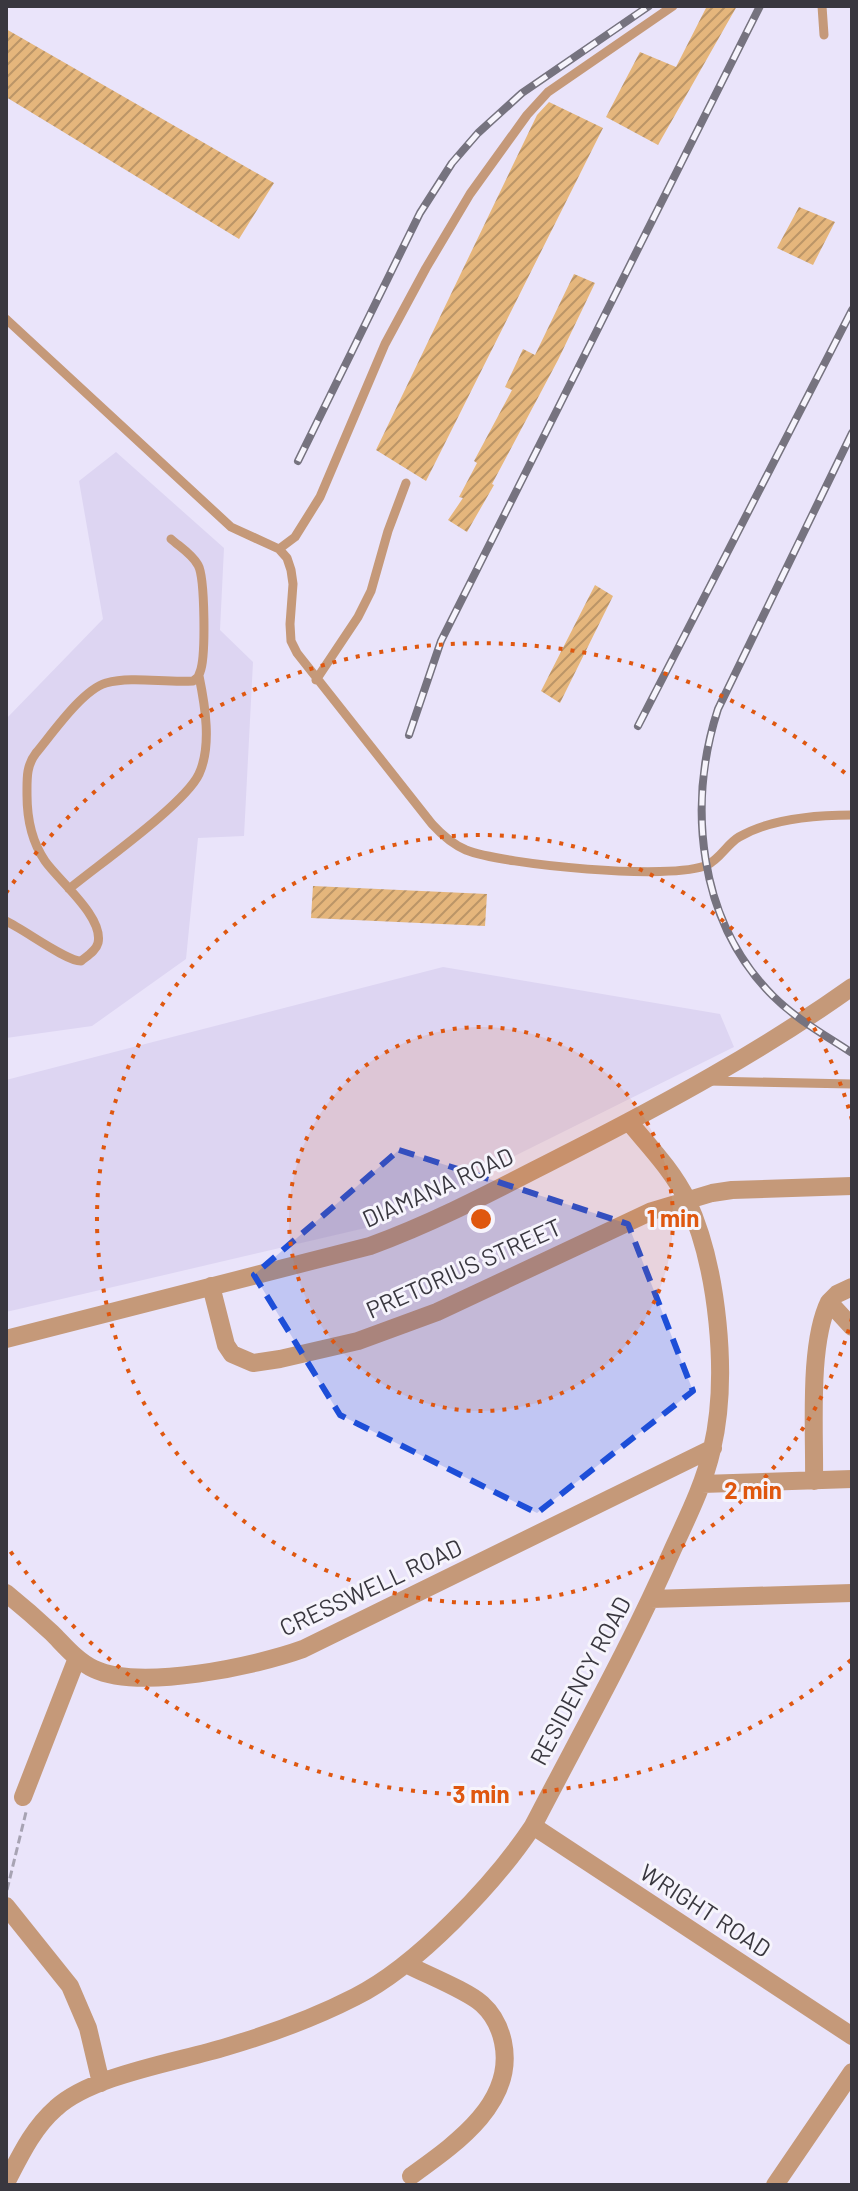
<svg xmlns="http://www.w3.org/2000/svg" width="858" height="2191" viewBox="0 0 858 2191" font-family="Barlow,sans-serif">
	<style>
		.built { fill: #ddd5f2 }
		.building { fill: url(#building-hatch) }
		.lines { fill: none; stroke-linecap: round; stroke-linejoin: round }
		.path { stroke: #a7a3b3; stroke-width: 3; stroke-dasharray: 8 4; stroke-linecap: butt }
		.service { stroke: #c59979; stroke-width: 9 }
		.minor { stroke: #c59979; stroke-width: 18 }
		.rail-casing { stroke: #76737f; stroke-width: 8 }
		.rail { stroke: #f6f4fc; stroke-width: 5; stroke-dasharray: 15; stroke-linecap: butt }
		.marked { fill: #1d4ed8; fill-opacity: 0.2; stroke: #1d4ed8; stroke-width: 6; stroke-dasharray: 16 10; stroke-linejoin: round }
		.ring { fill: none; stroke: #df570f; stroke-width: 4; stroke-dasharray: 4 8 }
		.labels { text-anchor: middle; stroke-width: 6; stroke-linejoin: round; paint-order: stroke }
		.street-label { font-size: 24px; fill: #39373f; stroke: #f6f4fc }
		.centre { fill: #df570f; stroke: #f6f4fc; stroke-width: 4 }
		.ring-label { font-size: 24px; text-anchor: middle; font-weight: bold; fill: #df570f; stroke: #f6f4fc; stroke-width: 6; stroke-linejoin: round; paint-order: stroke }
	</style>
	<defs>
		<pattern id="building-hatch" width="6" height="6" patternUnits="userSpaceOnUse" patternTransform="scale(2)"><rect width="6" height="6" fill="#e5b67c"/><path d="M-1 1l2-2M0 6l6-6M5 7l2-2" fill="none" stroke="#bb9567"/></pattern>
	</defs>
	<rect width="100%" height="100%" fill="#eae4fa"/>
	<path class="built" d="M116,452L224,548L220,630L253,662L244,836L198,838L186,959L92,1026L6,1038V719L103,619L79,481Z
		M443,967L720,1014L734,1047L374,1226L6,1312V1080Z"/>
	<path class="building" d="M707,6H737L658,145L606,117L640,52L676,67Z
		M6,29L274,183L239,239L6,97Z
		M549,102L603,128L426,481L376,450L537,115Z
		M799,207L835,222L813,265L777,248Z
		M574,274L595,283L558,360L492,484L494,485L467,532L448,520L463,498L459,497L477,463L474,461L512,390L505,387L523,349L535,355Z
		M595,585L613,596L560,703L541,691Z
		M313,886L487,894L485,926L311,918Z"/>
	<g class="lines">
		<path class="path" d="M7,1890L26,1812"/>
		<path class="service" d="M822,6L824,35
			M6,319L231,527L279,549L287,558L291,570L293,584L290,624L291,641L297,653L432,824C442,835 452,844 466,850C504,865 672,881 707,865C720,859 727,844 739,837C770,819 816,815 852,815
			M279,549L295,537L320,497L385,344L426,268L470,194L527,115L548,92L673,6
			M316,680L358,617L371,591L388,531L406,483
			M69,889C98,865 185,804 199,774C212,746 205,705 199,676
			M6,921C25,930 66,961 81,961C87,956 96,951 98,943C104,917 59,881 45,861C32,842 27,817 27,795C27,779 26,766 36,753C52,734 82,690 106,683C133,676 164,683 193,681C198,677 198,678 200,672C206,658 205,577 198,565C192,554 180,547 171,539
			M708,1081L852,1084"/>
		<path class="minor" d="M211,1286L226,1345L232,1354L253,1363L280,1359L358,1341L437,1312L652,1211L712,1193L732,1190L852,1186
			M852,1287L837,1294L829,1302L852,1327
			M6,1339L370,1246C439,1221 503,1186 568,1153C666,1103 762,1051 852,987
			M814,1481C815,1432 808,1345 829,1302
			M702,1484L852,1479
			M6,1593C22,1606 37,1619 52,1633C65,1646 77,1661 94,1669C140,1691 256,1666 303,1649L713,1448
			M651,1599L852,1593
			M23,1797L77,1658
			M533,1826L852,2036
			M6,1906L70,1986L88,2028L101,2083
			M406,1964C427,1975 466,1990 482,2004C493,2014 500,2028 503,2042C516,2103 454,2145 411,2176
			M6,2183C20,2156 33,2128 56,2108C92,2075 177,2062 226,2047C270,2034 314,2018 355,1997C417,1966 495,1883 533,1826C580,1735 631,1645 672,1551C687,1518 704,1485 712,1449C729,1377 718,1267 687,1200C673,1171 649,1146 629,1122
			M775,2185L852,2072"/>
		<g class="rail-casing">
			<path id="rail" d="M852,433L718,709C687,805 698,921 773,996C796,1019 825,1035 852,1053
				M298,461L420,213L452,163L478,133L522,93L649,6
				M638,726L852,310
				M409,735L441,641L760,6"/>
		</g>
		<use href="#rail" class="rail"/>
	</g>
	<path class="marked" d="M399,1150L628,1224L693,1391L537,1513L340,1415L254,1275Z"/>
	<circle cx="481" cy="1219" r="192" fill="#df570f" fill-opacity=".12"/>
	<g class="ring">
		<circle cx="481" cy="1219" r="192"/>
		<path d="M852 1318A384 384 0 1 1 852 1120"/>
		<path d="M851 1660A576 576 0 0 1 6 1545M6 893A576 576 0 0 1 851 778"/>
	</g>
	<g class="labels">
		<g class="street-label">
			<text transform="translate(438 1188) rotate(-24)" y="8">DIAMANA ROAD</text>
			<text transform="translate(464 1269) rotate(-24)" y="8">PRETORIUS STREET</text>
			<text transform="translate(371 1588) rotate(-25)" y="8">CRESSWELL ROAD</text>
			<text transform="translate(581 1681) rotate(-62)" y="8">RESIDENCY ROAD</text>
			<text transform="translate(705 1911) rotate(33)" y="8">WRIGHT ROAD</text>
		</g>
	</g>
	<circle cx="481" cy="1219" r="12" class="centre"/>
	<g class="ring-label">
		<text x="673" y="1227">1 min</text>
		<text x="753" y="1499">2 min</text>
		<text x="481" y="1803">3 min</text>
	</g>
	<rect width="858" height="2191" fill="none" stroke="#39373f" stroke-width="16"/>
</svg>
